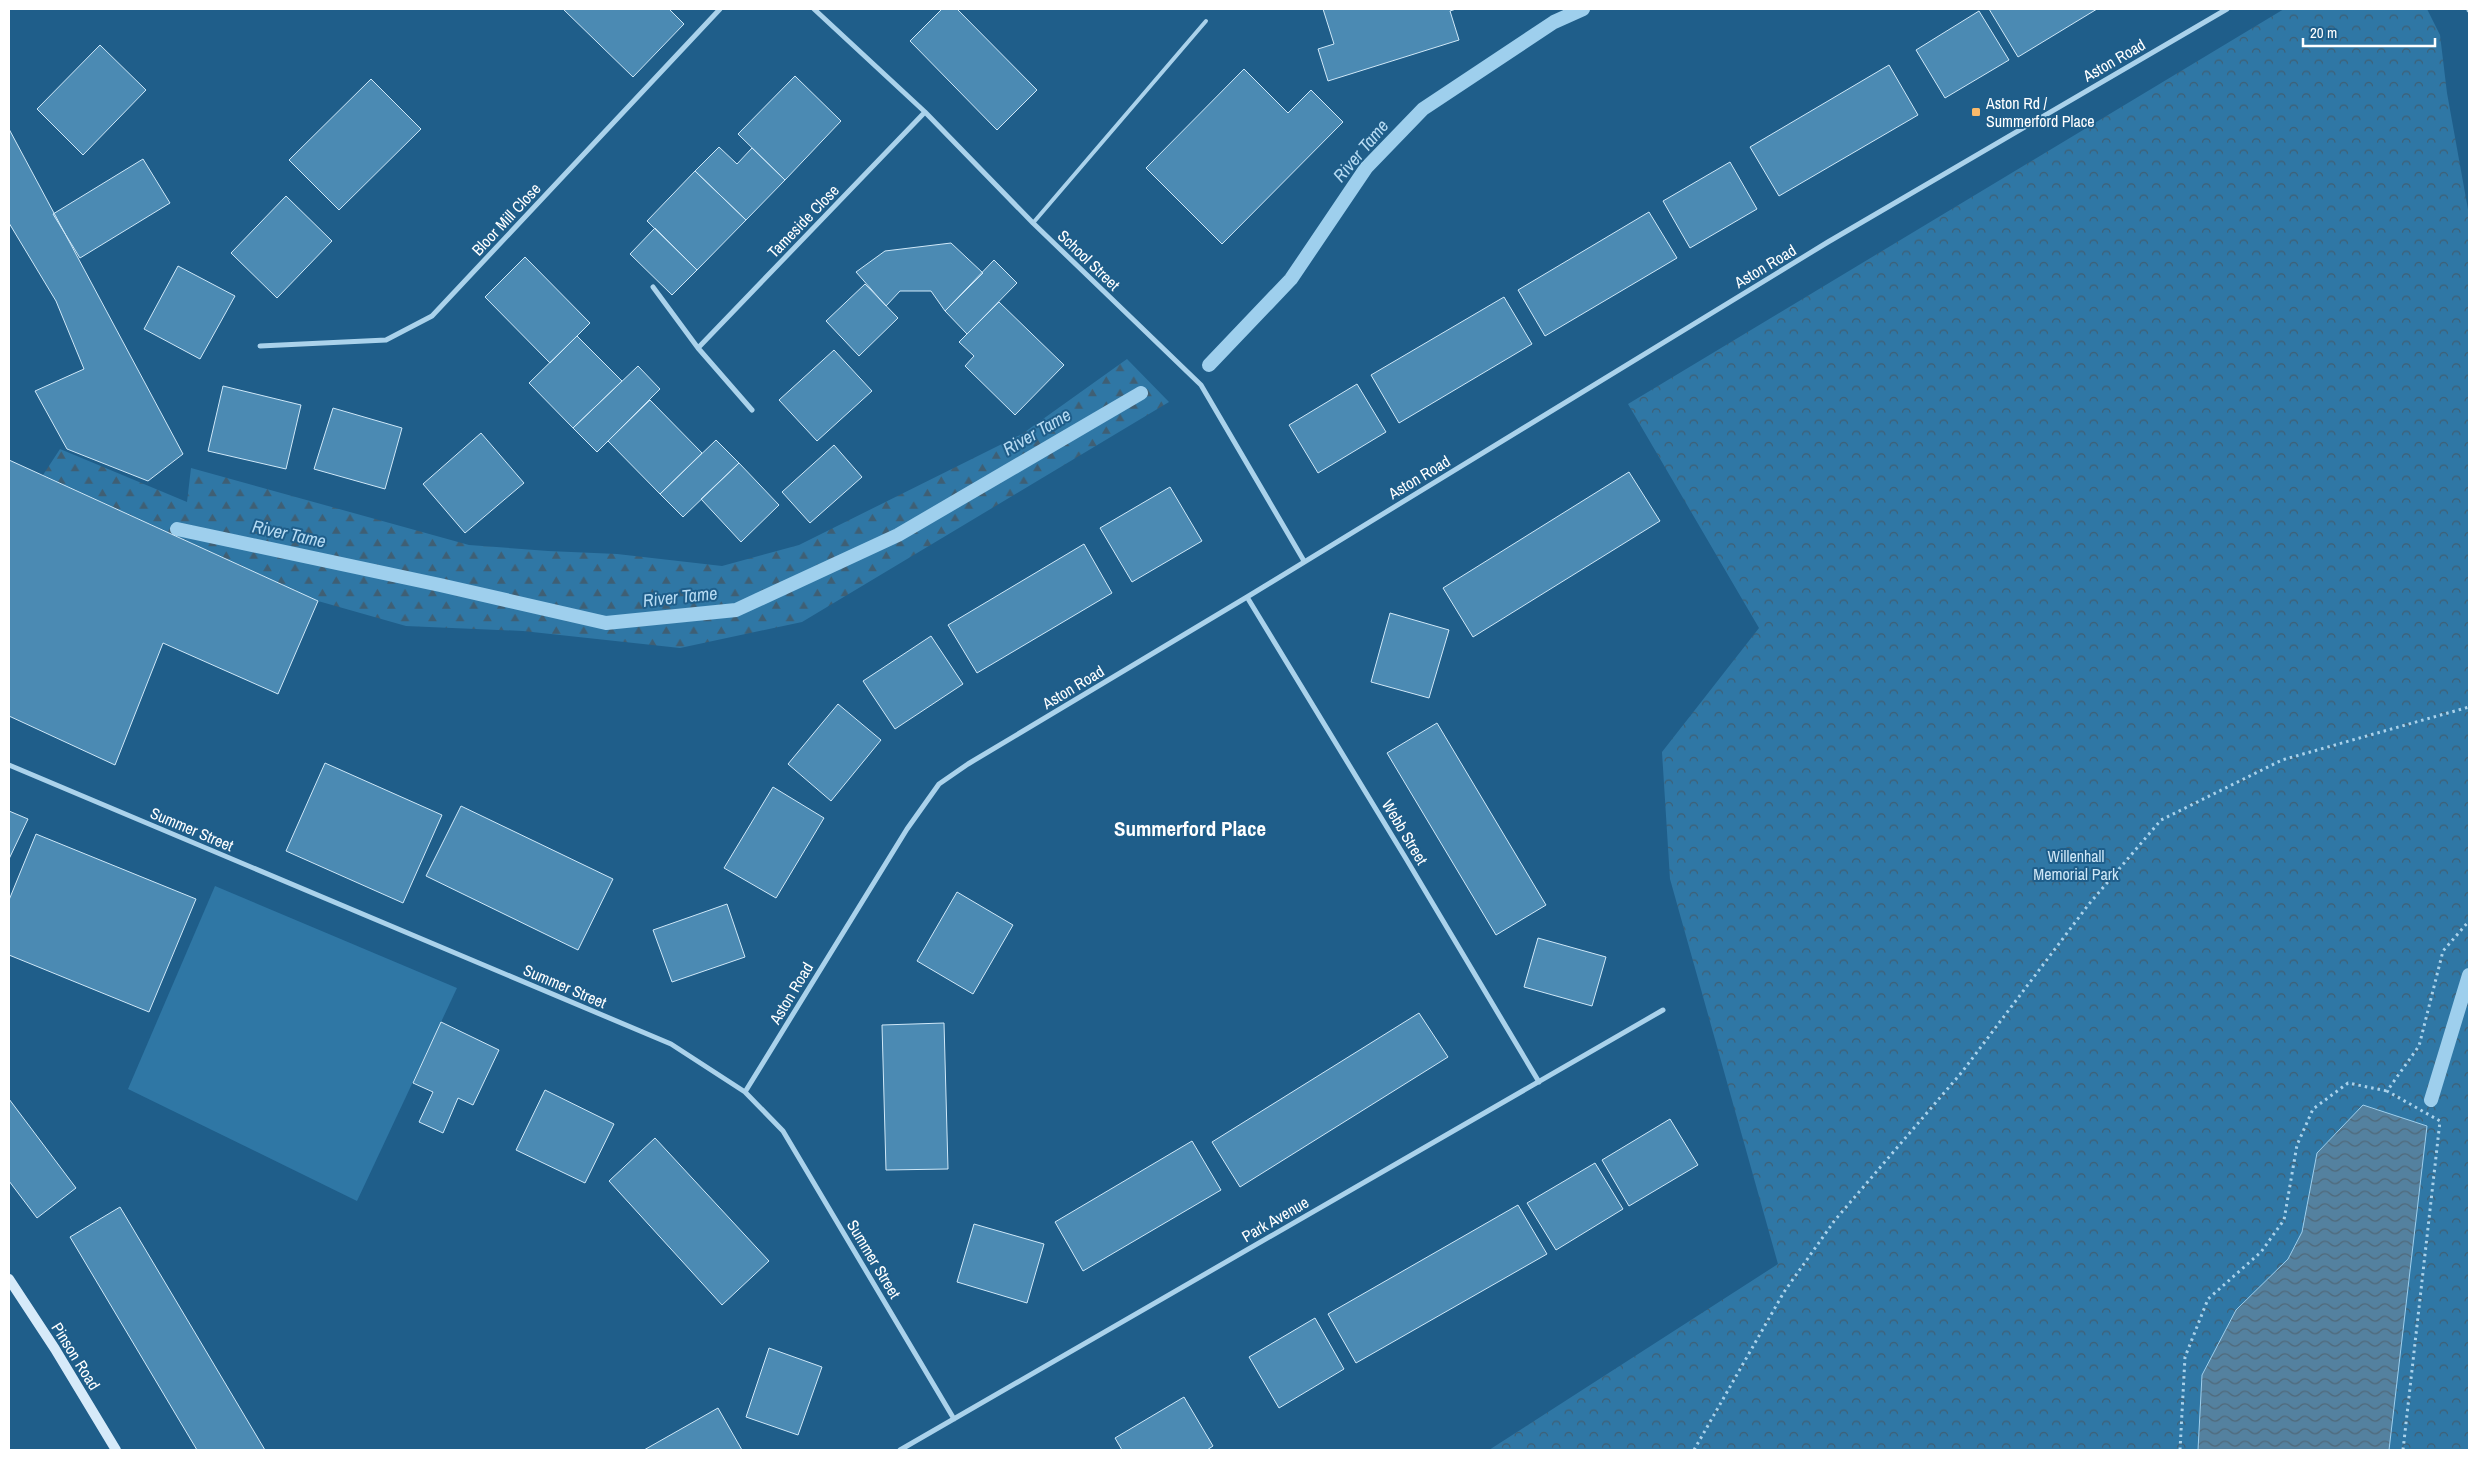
<svg xmlns="http://www.w3.org/2000/svg" width="2478" height="1459" viewBox="0 0 2478 1459" font-family="'Archivo Narrow',sans-serif">
	<style>
		.grass { fill: #2f77a5 }
		.forest { fill: url(#forest-firs) }
		.park { fill: url(#park-crowns) }
		.water { fill: url(#water-waves); stroke: #9ecfed }
		.lines { fill: none; stroke-linecap: round; stroke-linejoin: round }
		.stream { stroke: #9ecfed; stroke-width: 14 }
		.building { fill: #4b8ab3; stroke: #cfe8f8 }
		.path { stroke: #aad2eb; stroke-width: 3; stroke-dasharray: 2.5 4; stroke-linecap: butt }
		.lane { stroke: #aad2eb; stroke-width: 4 }
		.street { stroke: #aad2eb; stroke-width: 5 }
		.secondary { stroke: #d6eaf9; stroke-width: 10 }
		.poi-dot { fill: #faba6a; stroke: #1f5e8a; stroke-width: 2 }
		.labels { text-anchor: middle; stroke-width: 4; stroke-linejoin: round; paint-order: stroke }
		.street-label { font-size: 16px; fill: #fff; stroke: #1f5e8a }
		.poi-label { font-size: 16px; fill: #fff; stroke: #1f5e8a; text-anchor: start }
		.park-label { font-size: 16px; fill: #cfe8f8; stroke: #1f5e8a }
		.water-label { font-size: 18px; font-style: italic; fill: #b6dbf3; stroke: #1f5e8a }
		.district-label { font-size: 21px; font-weight: bold; fill: #fff; stroke: #1f5e8a }
	</style>
	<defs>
		<pattern id="forest-firs" width="22" height="20" patternUnits="userSpaceOnUse" patternTransform="scale(1.25)"><rect width="22" height="20" fill="#2f77a5"/><path d="M5 1l3.5 6h-7zM16 11l3.5 6h-7z" fill="#3f5f74"/></pattern>
		<pattern id="park-crowns" width="20" height="18" patternUnits="userSpaceOnUse" patternTransform="scale(1.25)"><rect width="20" height="18" fill="#2f77a5"/><path d="M2 6a3 3 0 1 1 6 0M12 15a3 3 0 1 1 6 0" fill="none" stroke="#3f5f74"/></pattern>
		<pattern id="water-waves" width="16" height="10" patternUnits="userSpaceOnUse" patternTransform="scale(1.25)"><rect width="16" height="10" fill="#54819f"/><path d="M0 5q4-4 8 0t8 0" fill="none" stroke="#50697a"/></pattern>
	</defs>
	<rect width="100%" height="100%" fill="#1f5e8a"/>
	<path class="grass" d="M215,886L457,988L357,1201L128,1089Z"/>
	<path class="forest" d="M1127,359L1169,402L802,622L680,648L523,631L406,626L318,601L43,475L60,449L187,502L191,468L469,545L548,551L617,554L722,566L799,545L1022,434Z"/>
	<path class="park" d="M2284,9H2427L2440,35L2447,93L2469,215V1450H1489L1778,1264L1670,879L1662,752L1759,628L1628,404Z"/>
	<path class="water" d="M2363,1105L2427,1126L2389,1450H2198L2202,1375L2236,1310L2288,1259L2302,1232L2317,1153Z"/>
	<g class="lines">
		<path class="stream" d="M1209,365L1291,279L1366,168L1423,109L1554,22L1583,9
			M177,529L440,585L606,623L736,610L898,535L1141,393
			M2431,1100L2469,975"/>
	</g>
	<path class="building" d="M563,9H669L684,24L633,77Z
		M942,9H957L1037,90L997,130L910,41Z
		M1323,9H1456L1450,11L1459,40L1328,81L1318,49L1334,44Z
		M1989,9H2097L2018,57Z
		M1979,11L2009,60L1945,98L1916,50Z
		M100,45L146,90L83,155L37,109Z
		M1889,65L1918,115L1779,196L1750,147Z
		M1244,69L1288,113L1311,90L1343,122L1222,244L1146,168Z
		M795,76L841,121L785,180L738,134Z
		M371,79L421,129L339,210L289,160Z
		M9,129L183,454L148,481L67,449L35,391L84,369L56,301L9,223Z
		M719,147L737,164L752,148L785,180L746,220L695,171Z
		M143,159L170,203L80,258L53,214Z
		M1730,162L1757,209L1690,248L1663,201Z
		M695,171L746,220L697,270L647,221Z
		M286,196L332,241L277,298L231,253Z
		M1649,212L1677,258L1545,336L1518,290Z
		M655,228L697,270L672,295L630,254Z
		M951,243L983,273L945,311L931,291H900L886,306L856,272L885,251Z
		M525,257L590,323L550,363L485,297Z
		M994,260L1017,283L967,334L945,311Z
		M178,266L235,296L200,359L144,329Z
		M865,284L898,318L859,356L826,321Z
		M1504,297L1532,344L1399,423L1371,375Z
		M999,302L1064,365L1015,415L965,366L974,356L959,342Z
		M577,336L622,381L573,428L529,383Z
		M834,350L872,391L817,441L779,400Z
		M638,366L660,389L597,452L573,428Z
		M1357,384L1386,432L1318,473L1289,425Z
		M223,386L301,405L286,469L208,451Z
		M650,400L702,453L660,494L608,441Z
		M333,408L402,428L385,489L314,469Z
		M481,433L524,483L465,533L423,484Z
		M716,440L739,463L683,517L660,494Z
		M834,445L862,477L810,523L782,492Z
		M9,460L318,601L278,694L163,643L115,765L9,716Z
		M739,463L779,505L741,542L701,499Z
		M1629,472L1660,521L1473,637L1443,588Z
		M1170,487L1202,541L1132,582L1100,528Z
		M1084,544L1112,593L977,673L948,625Z
		M1390,613L1449,630L1429,698L1371,682Z
		M931,636L963,684L895,729L863,681Z
		M838,704L881,740L831,801L788,764Z
		M1437,723L1546,905L1496,935L1387,753Z
		M325,763L442,815L403,903L286,851Z
		M773,787L824,818L776,898L724,868Z
		M461,806L613,879L578,950L426,876Z
		M9,811L28,819L9,859Z
		M36,834L196,899L149,1012L9,955V900Z
		M957,892L1013,925L973,994L917,961Z
		M727,904L745,957L672,982L653,930Z
		M1538,938L1606,957L1592,1006L1524,987Z
		M1419,1013L1448,1057L1240,1187L1212,1142Z
		M441,1022L499,1050L473,1105L458,1098L443,1133L419,1122L433,1092L413,1083Z
		M944,1023L948,1169L886,1170L882,1025Z
		M545,1090L614,1124L585,1183L516,1150Z
		M9,1099L76,1188L37,1218L9,1181Z
		M1670,1119L1698,1165L1629,1206L1602,1160Z
		M655,1138L769,1261L722,1305L609,1181Z
		M1192,1141L1221,1190L1083,1271L1055,1222Z
		M1595,1163L1623,1209L1556,1250L1527,1203Z
		M1518,1205L1547,1254L1356,1363L1328,1314Z
		M120,1207L265,1450H197L70,1237Z
		M974,1224L1044,1244L1027,1303L957,1282Z
		M1315,1318L1344,1369L1279,1408L1249,1357Z
		M769,1348L822,1367L798,1435L746,1417Z
		M1184,1397L1213,1446L1207,1450H1122L1115,1438Z
		M718,1408L742,1450H644Z"/>
	<g class="lines">
		<path class="path" d="M1694,1450L1784,1292L1835,1220L1962,1072L2089,904L2161,820L2282,760L2469,707
			M2180,1450L2185,1357L2208,1299L2261,1252L2284,1220L2297,1145L2313,1109L2348,1083L2387,1091
			M2403,1450L2440,1121L2387,1091L2419,1046L2443,951L2469,921"/>
		<path class="lane" d="M1033,223L1206,21"/>
		<path class="street" d="M814,9L925,112L1033,223L1201,385L1304,561
			M2469,9V10
			M653,287L698,348L752,410
			M260,346L386,340L432,316L720,9
			M698,348L925,112
			M1247,597L1405,857L1539,1082
			M9,765L671,1044L745,1092L783,1131L954,1419
			M745,1092L907,829L939,784L968,764L1247,597L1828,242L2227,9
			M900,1450L1663,1010"/>
		<path class="secondary" d="M9,1279L55,1349L116,1450"/>
	</g>
	<rect class="poi-dot" x="1971" y="107" width="10" height="10" rx="2.5"/>
	<g class="labels">
		<g class="street-label">
			<text transform="translate(2114 60) rotate(-30)" y="6">Aston Road</text>
			<text transform="translate(506 219) rotate(-47)" y="6">Bloor Mill Close</text>
			<text transform="translate(803 221) rotate(-46)" y="6">Tameside Close</text>
			<text transform="translate(1089 260) rotate(44)" y="6">School Street</text>
			<text transform="translate(1765 266) rotate(-31)" y="6">Aston Road</text>
			<text transform="translate(1419 477) rotate(-31)" y="6">Aston Road</text>
			<text transform="translate(1073 687) rotate(-31)" y="6">Aston Road</text>
			<text transform="translate(192 829) rotate(23)" y="6">Summer Street</text>
			<text transform="translate(1405 832) rotate(59)" y="6">Webb Street</text>
			<text transform="translate(565 986) rotate(23)" y="6">Summer Street</text>
			<text transform="translate(791 993) rotate(-59)" y="6">Aston Road</text>
			<text transform="translate(1275 1219) rotate(-30)" y="6">Park Avenue</text>
			<text transform="translate(874 1259) rotate(59)" y="6">Summer Street</text>
			<text transform="translate(76 1356) rotate(58)" y="6">Pinson Road</text>
		</g>
		<g class="poi-label">
			<text x="1986" y="109">Aston Rd /<tspan x="1986" dy="18">Summerford Place</tspan></text>
		</g>
		<g class="park-label">
			<text x="2076" y="862">Willenhall<tspan x="2076" dy="18">Memorial Park</tspan></text>
		</g>
		<g class="water-label">
			<text transform="translate(1361 151) rotate(-50)" y="6">River Tame</text>
			<text transform="translate(1037 432) rotate(-30)" y="6">River Tame</text>
			<text transform="translate(289 534) rotate(12)" y="6">River Tame</text>
			<text transform="translate(680 597) rotate(-6)" y="6">River Tame</text>
		</g>
		<g class="district-label">
			<text x="1190" y="836">Summerford Place</text>
		</g>
	</g>
	<rect width="2478" height="1459" fill="none" stroke="#ffffff" stroke-width="20"/>
	<path d="M2303 38v8h132v-8" fill="none" stroke="#ffffff" stroke-width="2.5"/>
	<text x="2310" y="38" font-size="15" fill="#ffffff" stroke="#1f5e8a" stroke-width="4" paint-order="stroke">20 m</text>
</svg>
